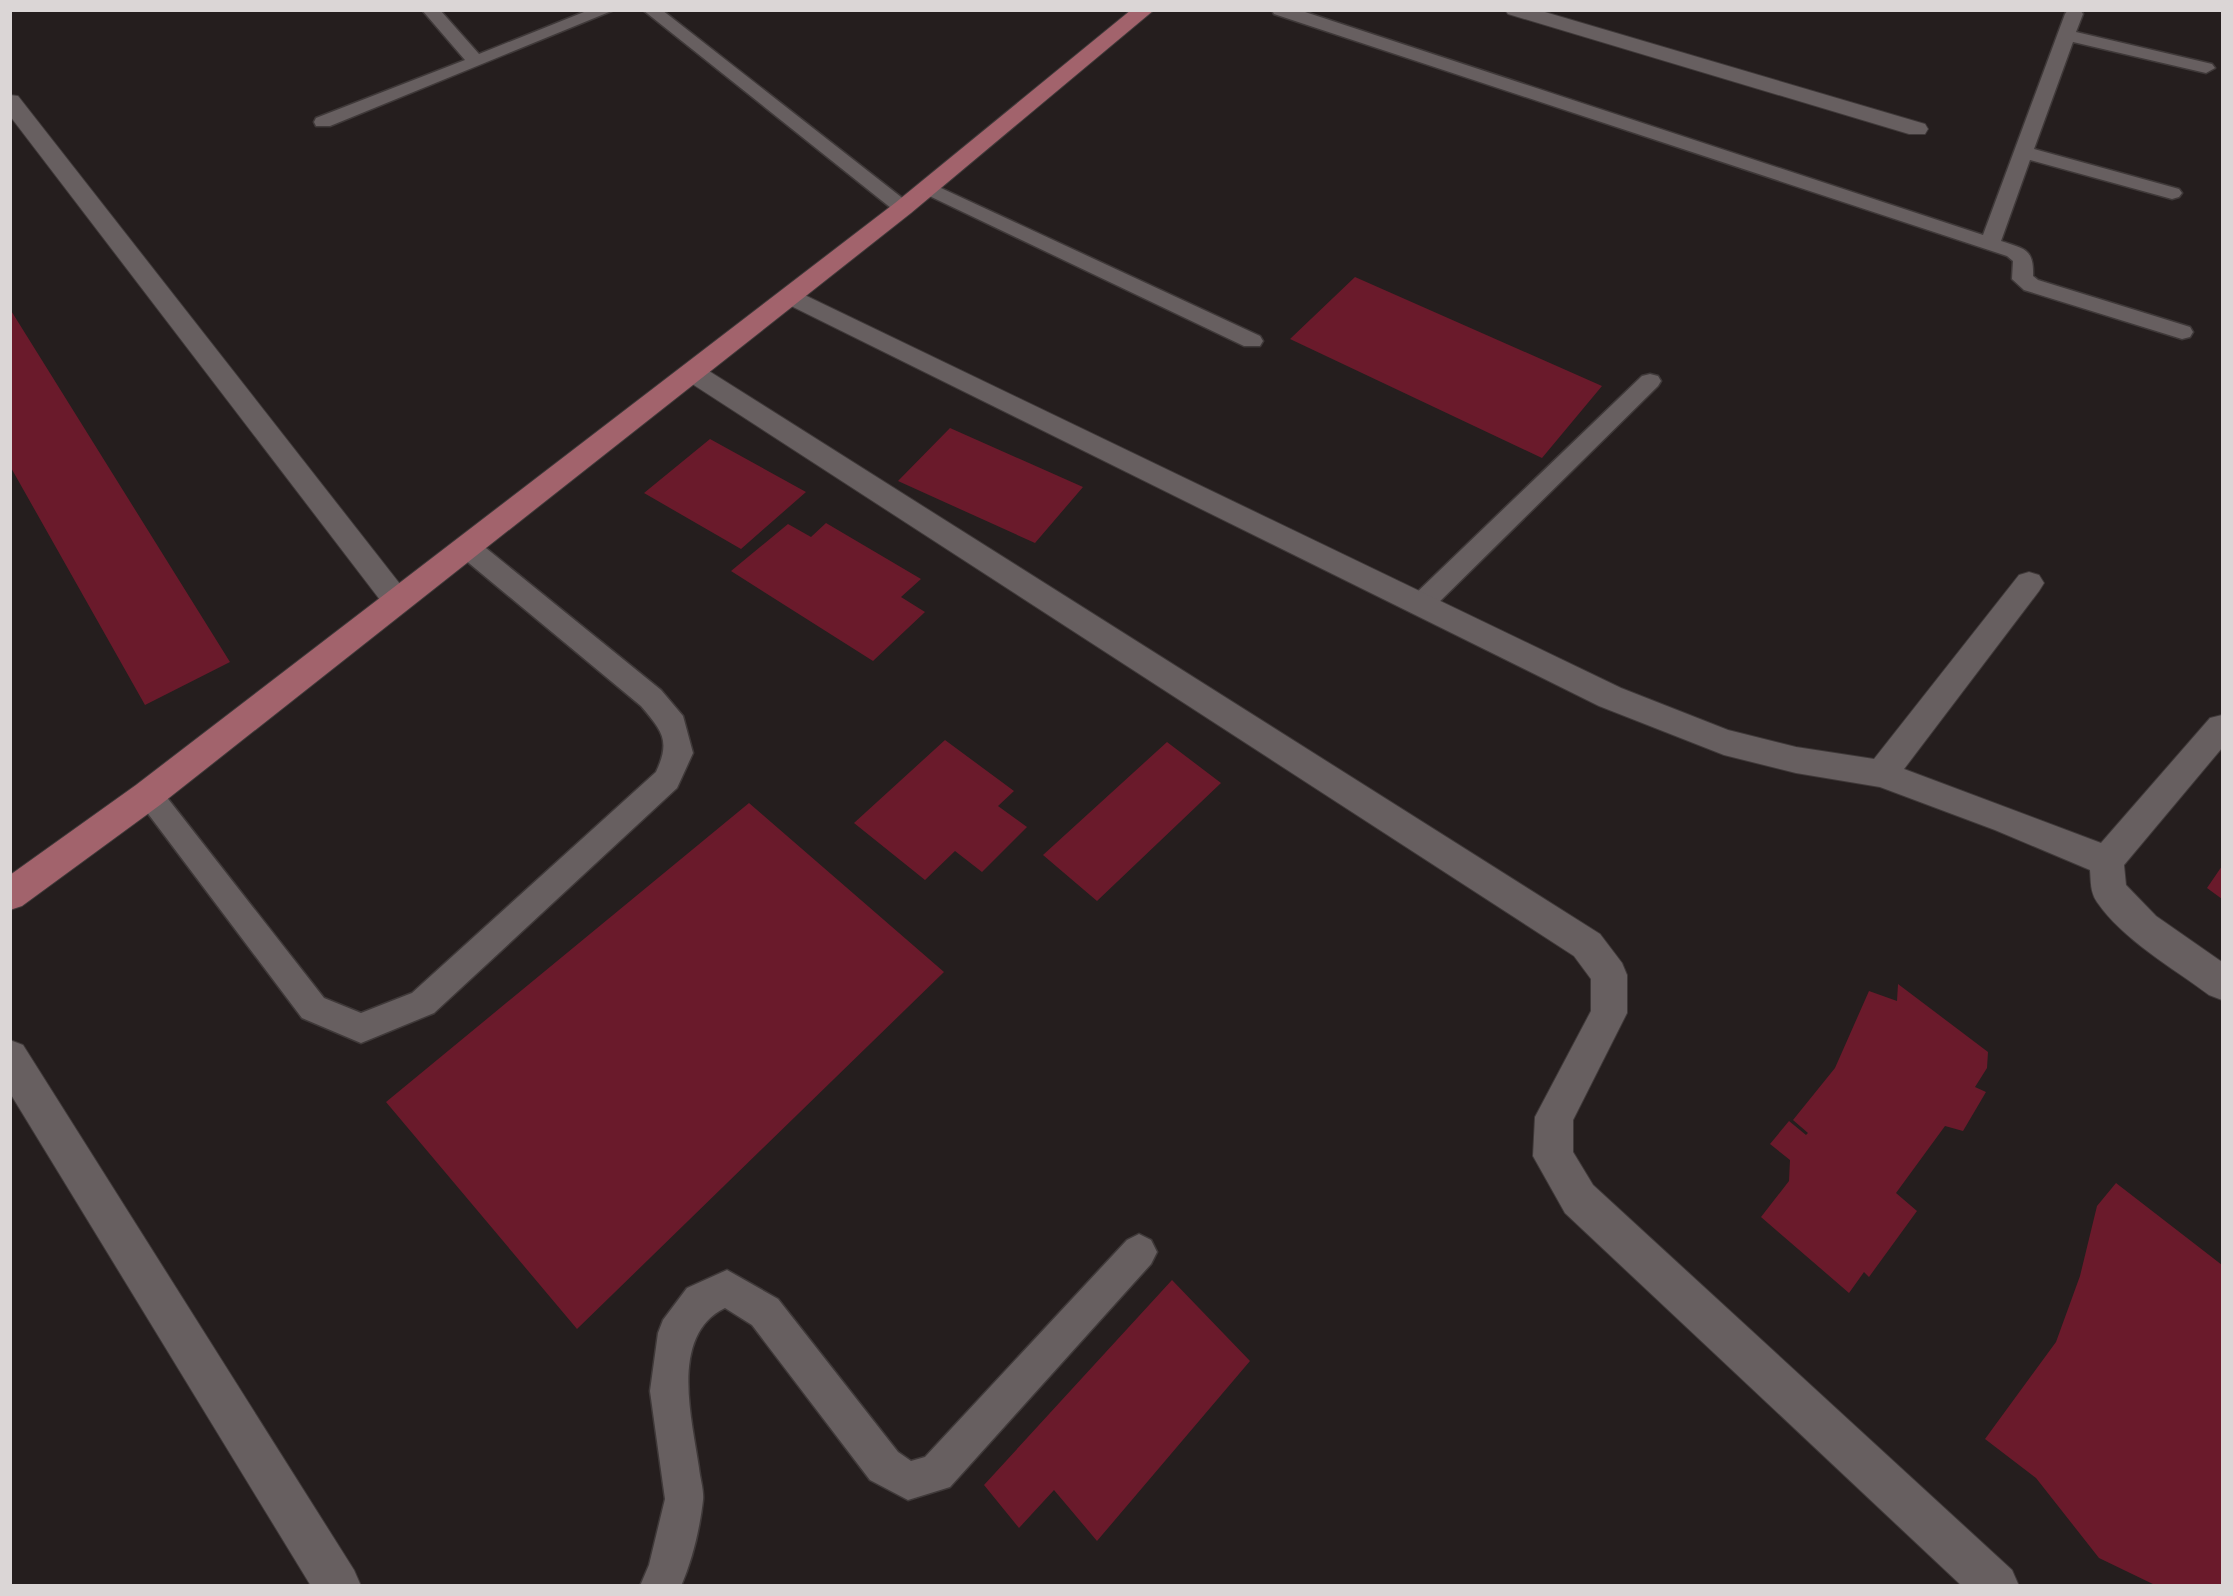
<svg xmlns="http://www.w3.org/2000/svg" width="2233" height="1596" viewBox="0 0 2233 1596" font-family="Signika,sans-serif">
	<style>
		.building { fill: #6a1a2b }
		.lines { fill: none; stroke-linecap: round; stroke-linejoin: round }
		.lane-casing { stroke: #3f3939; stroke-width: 3 }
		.street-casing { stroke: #3f3939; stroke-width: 2 }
		.primary-casing { stroke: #3f3939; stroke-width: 2 }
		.lane { fill: #675f60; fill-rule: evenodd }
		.street { fill: #675f60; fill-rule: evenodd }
		.primary { fill: #a2636c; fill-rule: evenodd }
	</style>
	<rect width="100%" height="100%" fill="#251e1e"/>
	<path class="building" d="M1355,277L1602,386L1542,458L1290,339Z
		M10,309L230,662L145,705L10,466Z
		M950,428L1083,487L1035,543L898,481Z
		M710,439L806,492L741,549L644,493Z
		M826,523L921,579L901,597L925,612L873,661L731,571L788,524L811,537Z
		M945,740L1014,791L998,806L1027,827L982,872L955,851L925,880L854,823Z
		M1167,742L1221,783L1097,901L1043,855Z
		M749,803L944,972L577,1329L386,1102Z
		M2222,866V899L2207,888Z
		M1898,984L1988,1052L1987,1068L1975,1087L1986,1092L1963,1131L1945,1126L1896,1193L1917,1211L1869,1277L1864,1272L1849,1293L1761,1217L1789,1181L1790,1160L1770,1144L1789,1121L1806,1135L1808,1133L1793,1120L1835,1068L1869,991L1897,1001Z
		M2116,1183L2222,1265V1586H2157L2099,1558L2036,1478L1985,1439L2056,1342L2080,1276L2097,1206Z
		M1172,1280L1250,1361L1097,1541L1054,1490L1019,1528L984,1485Z"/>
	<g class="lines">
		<g class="lane-casing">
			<path id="lane" d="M422,10H440L479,54L589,10H614L330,126H316L314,122L316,118L465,60Z
				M643,10H662L910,204L913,208L910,212H896Z
				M1272,10H1299L1983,235L2065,14L2068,10H2080L2083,14L2076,32L2212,64L2215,68L2206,73L2073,42L2034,149L2179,189L2182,193L2179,197L2172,199L2030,160L2001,241C2025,249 2034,249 2033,276L2038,280L2190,327L2193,332L2190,337L2182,339L2024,290L2012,279L2013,261L2007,256L1274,14Z
				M928,182L1260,336L1263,341L1260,346H1244L921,192L918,188Z
				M1650,374L1658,376L1661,381L1658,386L1429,612L1420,615L1411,612L1407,605L1411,598L1642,376Z
				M467,538L476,540L661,690L683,716L693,753L677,788L434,1013L361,1043L302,1018L134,795L138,786L148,783L158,786L324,998L361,1013L412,993L656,772C671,740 662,731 641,706L458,554L455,547L458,540Z
				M1139,1234L1151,1240L1157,1252L1151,1264L950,1487L908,1500L870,1480L752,1325L725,1308C669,1335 692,1419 699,1468C700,1478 704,1490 703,1500C700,1528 692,1561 681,1586H640L649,1565L665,1499L650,1391L658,1333L663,1320L687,1288L727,1270L778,1299L898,1452L911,1461L925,1457L1127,1240Z"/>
		</g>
		<g class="street-casing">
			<path id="street" d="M1505,10H1538L1925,124L1928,129L1925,134H1909L1508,14Z
				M10,95L18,96L407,593L412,601L407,609L397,612L387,609L10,116Z
				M790,288L1621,688L1728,730L1796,747L1874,759L2019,575L2029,572L2039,575L2044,583L2039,591L1904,769L2101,843L2210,718L2222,715V748L2124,865L2126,885L2156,916L2222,962V1000L2209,995C2173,968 2122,939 2097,902C2090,892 2091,881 2090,870L1995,830L1880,787L1796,773L1724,755L1599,706L781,301L778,296L781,291Z
				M692,363L701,366L1600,934L1622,963L1627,975V1013L1573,1120V1152L1593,1185L2012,1570L2019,1586H1962L1565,1213L1533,1156L1535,1117L1591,1011V979L1574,956L683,378L679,372L683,366Z
				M10,1040L23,1045L354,1570L361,1586H311L10,1093Z"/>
		</g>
		<g class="primary-casing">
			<path id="primary" d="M1131,10H1154L911,213L160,805L22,906L10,910V875L136,785L895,203Z"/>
		</g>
		<use href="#lane" class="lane"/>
		<use href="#street" class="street"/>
		<use href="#primary" class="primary"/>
	</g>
	<rect width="2233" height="1596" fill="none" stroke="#dbd6d6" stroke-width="24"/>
</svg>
